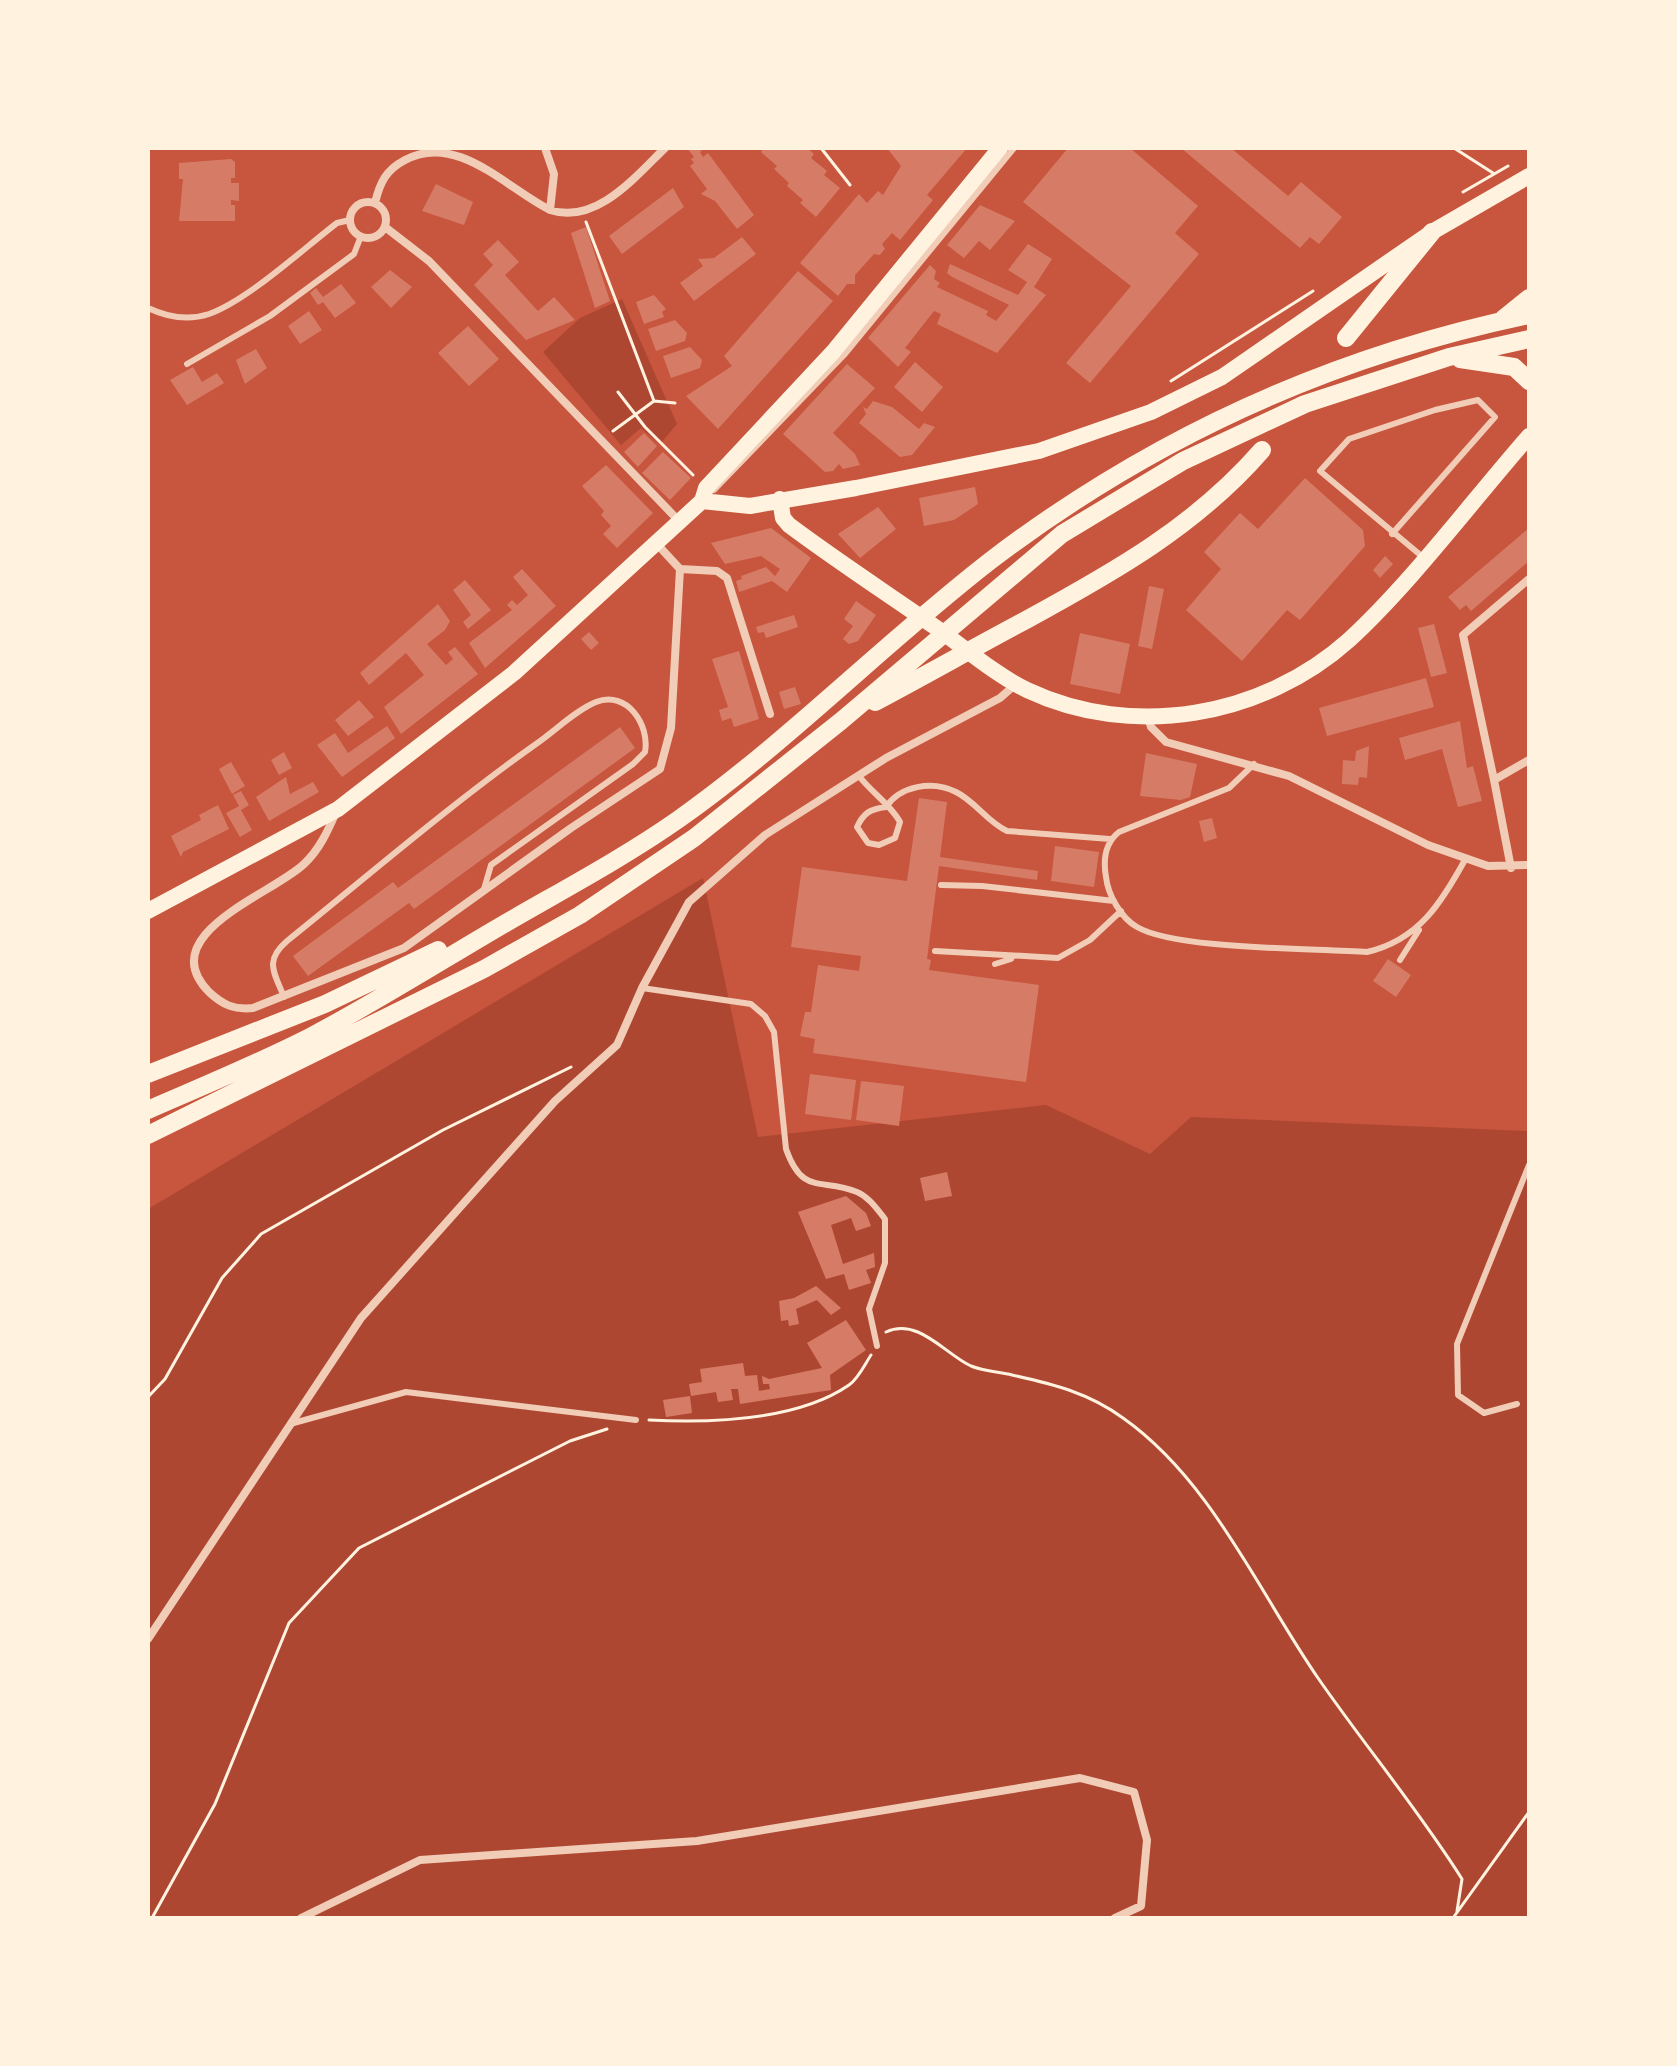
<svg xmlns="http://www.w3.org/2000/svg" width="1677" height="2066" viewBox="0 0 1677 2066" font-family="Quicksand,sans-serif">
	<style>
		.green { fill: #ae4732 }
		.building { fill: #d67c66 }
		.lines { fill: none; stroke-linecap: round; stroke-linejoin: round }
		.path { stroke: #fff3e0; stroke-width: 3 }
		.service { stroke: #f1ccb7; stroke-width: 6 }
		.minor { stroke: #f1ccb7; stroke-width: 8 }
		.secondary { stroke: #fff3e0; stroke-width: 16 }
		.trunk { stroke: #fff3e0; stroke-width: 18 }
	</style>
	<rect width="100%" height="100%" fill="#c8553d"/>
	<path class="green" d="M622,299L677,424L660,444L641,428L621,445L543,352L580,318Z
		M703,878L758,1137L1046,1105L1150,1154L1191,1117L1529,1131V1918H148V1209Z"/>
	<path class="building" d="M687,148H704L700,152L703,157L708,153L754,215L737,229L715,201L701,194L707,189L690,166L694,163L691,159L694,157Z
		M764,148H807L814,154L811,158L827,171L824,175L840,188L816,217L800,203L803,200L787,186L789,183L774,169L777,166L761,152Z
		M887,148H967L927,195L933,200L900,240L892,233L882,244L885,249L880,255L874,254L855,275V284H847L838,296L800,263L859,194L867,203L878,191L883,195L901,166Z
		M1068,148H1130L1198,206L1175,233L1199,254L1090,383L1066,363L1131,286L1023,202Z
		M1181,148H1231L1288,196L1301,182L1342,217L1319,244L1310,237L1300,248Z
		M231,159L235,162V178H231V183H239V201L231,200V205H235V221H179L183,179H179V163Z
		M436,184L473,202L464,225L422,211Z
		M673,188L684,207L622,254L609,236Z
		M980,205L1015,221L990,250L979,241L964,258L947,245Z
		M586,227L610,301L595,308L571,233Z
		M742,237L756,254L694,301L680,283L703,266L698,259L714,258Z
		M498,240L519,262L505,275L538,311L554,297L575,320L526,340L474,285L493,265L483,254Z
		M1028,244L1052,259L1034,287L1046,295L997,353L937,324L941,314L934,311L905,348L911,352L898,367L868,338L930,265L936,271L934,279L940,283L937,287L988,311L986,315L996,321L1009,305L952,277L947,273L950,264L1018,295L1027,282L1008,270Z
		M390,270L412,287L391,308L371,287Z
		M798,271L833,301L718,429L686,396L732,366L724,356Z
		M341,284L356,303L335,318L323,302L318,305L310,293L316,288L323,297Z
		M654,295L666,309L662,312L664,317L644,324L636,302Z
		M309,311L322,330L300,344L288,326Z
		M675,320L687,333L685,341L656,351L648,329Z
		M468,326L499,359L469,386L438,353Z
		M690,347L702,360L700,368L671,378L663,356Z
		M256,349L267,368L245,384L236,360Z
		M915,362L943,387L922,412L894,387Z
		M847,364L875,388L833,433L855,454L860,465L843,469L839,464L833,471L825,472L783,434Z
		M193,367L202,382L217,373L224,383L187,405L170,380Z
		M873,401L892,407L919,429L924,423L935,427L912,455L900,457L859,423L866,414L863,407L867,409Z
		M644,433L657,446L638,467L624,452Z
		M663,452L691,478L670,500L642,473Z
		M606,465L653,513L617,548L603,534L611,526L601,515L604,511L582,486Z
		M1305,478L1363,530L1365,546L1300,620L1287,610L1242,661L1186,610L1221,569L1204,552L1240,513L1258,529Z
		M975,487L978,504L954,520L924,526L919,498Z
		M878,507L896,529L860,558L838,534Z
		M771,528L811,558L787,592L772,581L739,592L736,581L742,579L741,576L766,567L775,576L780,569L761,556L725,564L711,543Z
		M1529,528V561L1471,611L1466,605L1460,610L1448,597Z
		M1385,556L1393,564L1380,578L1373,570Z
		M522,569L556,606L485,668L469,643L512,610L507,605L512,600L517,605L528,595L513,577Z
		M465,580L491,610L468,629L463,622L471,615L453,590Z
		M1149,586L1164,589L1152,649L1138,646Z
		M856,601L876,615L858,641L849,644L843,639L853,626L844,619Z
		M438,604L450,621L445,630L427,644L446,665L453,659L448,652L455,647L478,674L401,734L384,707L424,675L406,653L369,685L360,673Z
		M794,615L798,627L766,638L764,632L758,633L756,627Z
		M1434,624L1447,673L1431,677L1418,628Z
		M589,632L599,643L591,650L581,639Z
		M1080,633L1130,644L1120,694L1070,684Z
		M739,651L759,719L734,727L731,718L722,721L719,710L728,707L712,659Z
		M1426,678L1434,707L1327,736L1319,708Z
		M795,687L801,704L784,709L779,692Z
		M359,700L374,717L348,736L335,720Z
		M1460,721L1467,768L1473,766L1482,801L1458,807L1442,749L1405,760L1399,738Z
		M387,726L395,738L342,777L317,745L335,733L348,753Z
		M620,727L635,748L414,909L409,903L308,976L293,956L393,882L398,888Z
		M1369,746L1367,778L1359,777L1358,785L1342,784L1343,760L1355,761L1356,751Z
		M284,752L292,768L279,775L271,760Z
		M1146,753L1197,764L1190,797L1181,800L1140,796Z
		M231,762L245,786L232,794L219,769Z
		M286,777L290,794L313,782L319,792L269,821L256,797Z
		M241,791L249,805L241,810L252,830L240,837L226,813L239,806L233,795Z
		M919,798L947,802L940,857L1038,871L1037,880L939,866L927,959L931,960L929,970L1039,985L1026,1082L813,1053L815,1039L800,1036L805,1012H811L818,965L859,971L861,956L791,947L802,867L907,881Z
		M218,805L229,829L183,852L181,857L171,836L201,820L199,815Z
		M1212,818L1217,838L1204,842L1199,821Z
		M1055,846L1099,852L1094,887L1051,881Z
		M1388,959L1411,975L1396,997L1373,981Z
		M810,1074L856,1080L851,1120L805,1114Z
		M861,1081L904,1086L899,1126L856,1120Z
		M947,1172L952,1196L925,1201L920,1178Z
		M846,1196L866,1213L871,1226L856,1231L851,1218L831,1225L843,1264L874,1253L875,1267L866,1270L871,1283L849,1290L844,1274L826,1279L798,1212Z
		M816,1286L841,1308L831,1315L817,1300L796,1309L799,1324L789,1326L788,1320L781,1321L779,1301L794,1298Z
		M846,1320L866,1350L830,1375L831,1390L740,1404L738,1389H731L733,1400L718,1402L716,1392L691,1396L689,1384L702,1382L700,1369L743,1363L745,1376L757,1375L759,1391L770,1389L769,1384H763L762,1376L769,1379L822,1368L807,1343Z
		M690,1396L692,1413L666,1417L663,1400Z"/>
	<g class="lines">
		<path class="path" d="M821,148L850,185
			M1454,148L1493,173
			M1463,192L1508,166
			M586,222L654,401
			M1171,381L1313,291
			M618,392L645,427L693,475
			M613,431L654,401L675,403
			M886,1332C918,1317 945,1354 971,1366C983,1371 999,1372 1012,1375C1053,1384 1089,1393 1123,1418C1211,1480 1258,1591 1318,1678C1365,1746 1418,1809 1462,1879L1457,1911
			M148,1397L165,1379L222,1278L261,1234L443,1130L571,1067
			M649,1420C711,1423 797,1421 849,1385C858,1379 865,1364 871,1355
			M152,1918L215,1804L289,1623L359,1548L570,1441L607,1429
			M1453,1918L1529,1812"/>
		<path class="service" d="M148,308C167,317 188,321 209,314C248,300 303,249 337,223L350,220
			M187,364L270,316L354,254L361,236
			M714,490L844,355L1014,148
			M1392,534L1495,417L1478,400L1435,410L1349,439L1320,471L1424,558
			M1254,764L1229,788L1119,832C1105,843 1103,860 1106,877C1108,895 1121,918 1137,927C1176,950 1315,948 1367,952C1419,940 1442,902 1466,858
			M859,776C871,792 891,805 900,822L895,838L879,845L868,843L857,827C864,812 871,809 886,807C900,786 932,780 956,792C975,801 987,822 1007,831L1110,839
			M941,885L982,886L1114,901
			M935,951L1058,958L1090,940L1121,911
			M1400,960L1419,930
			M995,964L1011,959
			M642,988L751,1004L765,1016L774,1032L786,1149C803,1197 822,1177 857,1192C869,1197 877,1209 885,1219V1263L869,1309L877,1346
			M284,997C274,972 264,961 287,941C369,875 450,805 536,744C555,731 576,710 596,702C627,690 650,725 645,752L633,764L491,865L484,889
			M1517,1404L1484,1413L1458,1395L1457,1344L1529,1165
			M290,1424L406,1392L636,1420"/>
		<path class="minor" d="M545,148L554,174L550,210
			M350 220a18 18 0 1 1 36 0a18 18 0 1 1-36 0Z
			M375,203C380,182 386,170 405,160C457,132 506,188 550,210C596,225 635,177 665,148
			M385,227L429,261L678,520
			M680,569L717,571L727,578L770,714
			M1148,717L1151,727L1166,742L1289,776L1428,845L1488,866L1529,865
			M1494,780L1463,635L1529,579
			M336,812C328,831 319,850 304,864C273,894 152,934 209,992C223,1005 234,1010 253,1008L404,948L571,828L660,769L671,728L680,569L656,543
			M1511,868L1494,780L1529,760
			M148,1639L361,1318L555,1101L617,1045L642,988L689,902L765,835L886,758L1000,698L1016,684
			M301,1918L420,1860L697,1841L1080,1778L1134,1792L1147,1840L1141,1906L1115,1918"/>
		<path class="secondary" d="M780,499L783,518L789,525C837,561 888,594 938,629C966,649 996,675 1027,690C1133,740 1263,717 1349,640C1412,582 1472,501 1529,436
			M702,501L750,506L856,488L1039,451L1151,412L1222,377L1432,232L1529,176
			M148,911L338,809L514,673L702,501L706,488L833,352L1000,148"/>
		<path class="trunk" d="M1503,319L1529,298
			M1346,338L1432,232
			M1460,359L1514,367L1529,381
			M875,702C926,675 975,647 1026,620C1114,572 1196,526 1262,450
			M148,1074L325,1004L438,950
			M148,1110C203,1086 257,1064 310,1037C374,1003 436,964 499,927C559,892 622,859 679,819C789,741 883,644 990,561C1150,439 1332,356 1529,315
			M148,1135L484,969L580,915L694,838L841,721L1062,534L1183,461L1305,404L1449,357L1529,339"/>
	</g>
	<rect width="1677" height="2066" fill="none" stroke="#fff3e0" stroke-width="300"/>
</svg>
